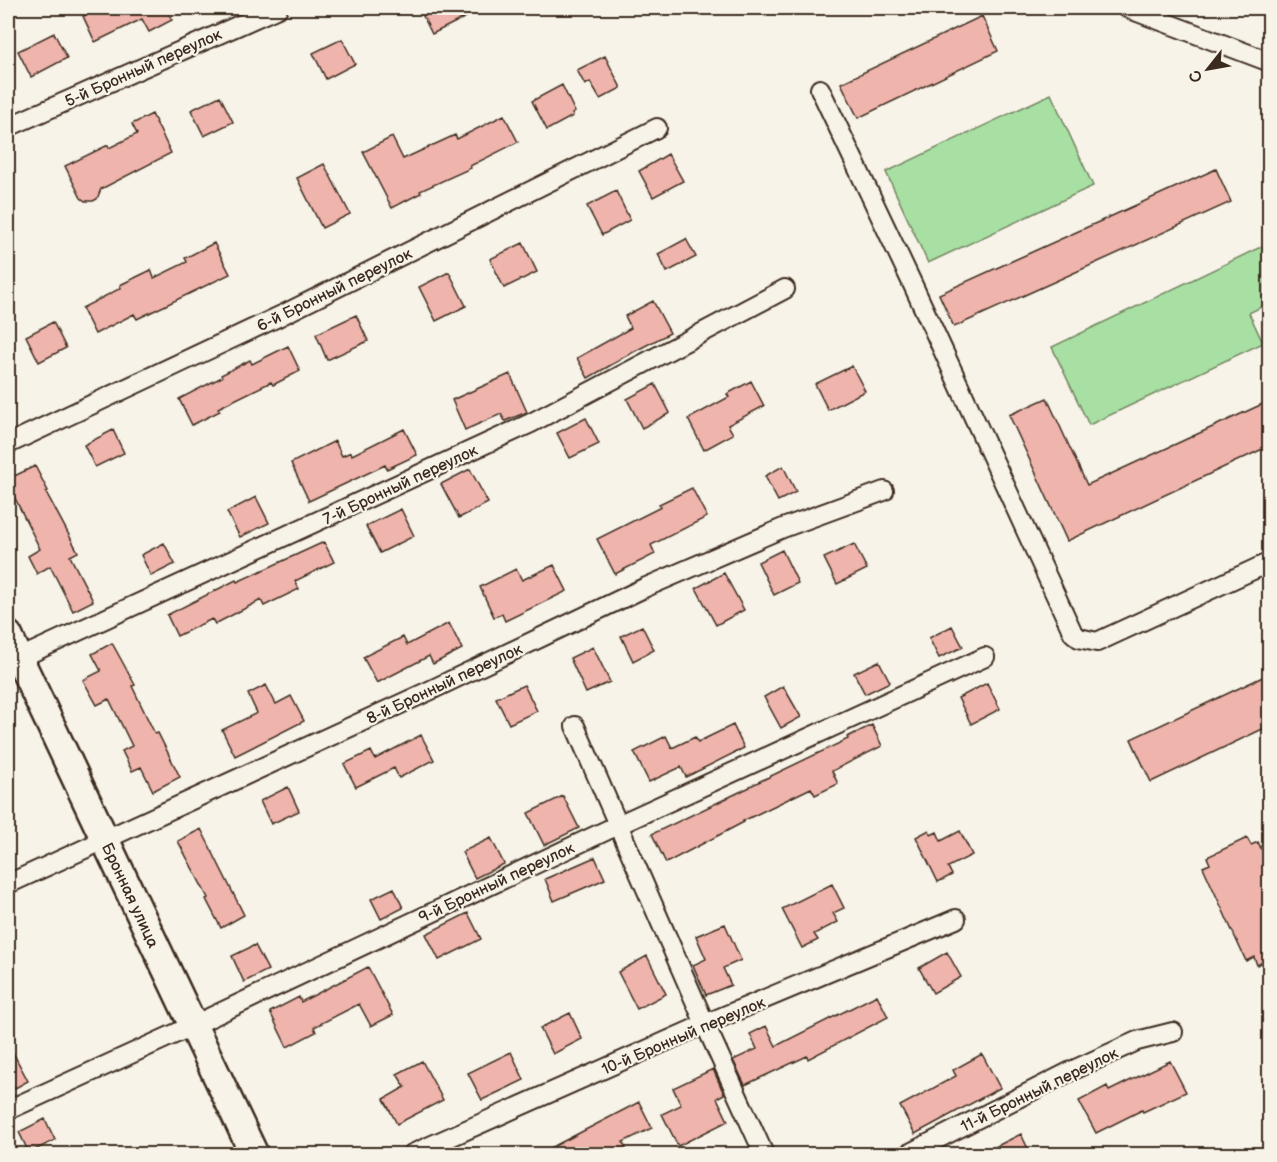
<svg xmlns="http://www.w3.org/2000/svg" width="1277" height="1162" viewBox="0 0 1277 1162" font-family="'Balsamiq Sans',sans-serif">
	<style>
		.green { fill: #a8dfa3; stroke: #728460; stroke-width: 1.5 }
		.building { fill: #efb4ab; stroke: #3b2a1e; stroke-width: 1.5 }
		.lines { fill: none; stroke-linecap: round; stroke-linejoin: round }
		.street-casing { stroke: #3b2a1e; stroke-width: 22 }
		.secondary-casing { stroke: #3b2a1e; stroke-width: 32 }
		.street { stroke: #f7f3e8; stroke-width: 18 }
		.secondary { stroke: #f7f3e8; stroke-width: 27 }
		.labels { text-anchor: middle; stroke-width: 4.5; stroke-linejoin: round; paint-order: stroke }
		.street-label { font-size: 16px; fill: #3b2a1e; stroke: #f7f3e8 }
	</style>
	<rect width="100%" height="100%" fill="#f7f3e8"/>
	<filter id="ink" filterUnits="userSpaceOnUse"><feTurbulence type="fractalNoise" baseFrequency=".0167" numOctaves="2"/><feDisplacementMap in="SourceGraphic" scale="12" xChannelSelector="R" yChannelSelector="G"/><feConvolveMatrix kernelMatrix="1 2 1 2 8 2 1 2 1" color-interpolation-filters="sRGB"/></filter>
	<g filter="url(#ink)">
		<path class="green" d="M1051,94L1093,186L928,263L886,172Z
			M1269,243V303L1249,313L1263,343L1089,425L1052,347Z"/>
		<path class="building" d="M100,8H166L172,20L149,32L142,19L95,42L83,16Z
			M419,8H484L432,34Z
			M982,16L998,51L858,118L841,83Z
			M54,33L67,58L31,77L18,51Z
			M342,39L355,64L326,79L313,53Z
			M605,56L621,88L600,99L590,82L585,85L577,70Z
			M562,85L575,112L572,114L573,116L547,130L532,101Z
			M220,96L233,122L204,136L191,110Z
			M152,114L171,153L101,189L97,199L93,201H85L81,198L65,166L108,145L109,148L137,134L132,124Z
			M504,115L518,142L470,166L471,168L420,191L421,193L392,208L363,152L392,137L403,159L455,135L457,139Z
			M668,154L683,181L653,197L639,171Z
			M324,164L350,214L322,228L297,178Z
			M1216,169L1231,202L954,327L939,294Z
			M616,191L630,220L602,235L587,206Z
			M686,239L696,257L667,272L658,254Z
			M214,243L230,274L137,319L134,314L95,334L82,308L121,288L120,285L151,270L154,278L187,262L185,258Z
			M523,243L537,272L504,288L490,259Z
			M449,272L466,306L436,321L419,287Z
			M653,301L670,333L620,359V360L588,378L577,358L631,328L625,316Z
			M356,315L368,341L327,360L316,334Z
			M53,322L66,348L39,362L26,336Z
			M288,346L300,371L273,385L271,382L218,408L220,411L192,425L179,399L222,377L221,375L250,360L252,364Z
			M852,366L865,391L828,410L815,384Z
			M510,374L527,412L505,421L501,414L465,430L452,400Z
			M751,381L764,406L728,425L733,434L704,450L688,419L729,397L727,394Z
			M655,384L670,413L642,428L627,399Z
			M1047,398L1087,485L1269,401V446L1067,541L1009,415Z
			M586,418L599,444L570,458L557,433Z
			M404,429L417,455L387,469L385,465L309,501L291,463L335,441L342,456L351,452L352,455Z
			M113,430L124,453L95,467L84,445Z
			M35,466L48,491L46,492L78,552L70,556L93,601L73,611L50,566L37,574L28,556L40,549L8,484V479Z
			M783,466L796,492L778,501L765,476Z
			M470,469L488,503L459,518L441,484Z
			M692,488L707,517L651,545L655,554L615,574L597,539L661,507L659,504Z
			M256,497L269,523L240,537L227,512Z
			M401,509L414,536L380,553L366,526Z
			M324,542L334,562L295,581L299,589L264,606L261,600L215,624L212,619L177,636L167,615L236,580L237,582Z
			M164,543L175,564L151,576L141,555Z
			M854,544L867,569L837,584L824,558Z
			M782,550L798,583L774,595L758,562Z
			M554,565L567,591L505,621L502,614L494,617L480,587L516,569L522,580Z
			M724,573L744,610L716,625L696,588Z
			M449,623L462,649L433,664L429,656L377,683L363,657L403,637L407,645Z
			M642,626L654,650L633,661L621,636Z
			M952,626L963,647L939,658L929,638Z
			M112,643L135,685L132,686L155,734L158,733L180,777L153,791L141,767L132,771L122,751L132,746L109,699L97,705L83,680L101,671L92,654Z
			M593,647L610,682L586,693L570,658Z
			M879,661L890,682L865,694L854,673Z
			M1269,674V726L1151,782L1131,739Z
			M987,683L1000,709L971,724L958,698Z
			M266,685L276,704L291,696L304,721L235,756L222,730L257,713L248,694Z
			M524,685L537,711L509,724L496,698Z
			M783,686L801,717L781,728L764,697Z
			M733,725L744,748L686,777L681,767L649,782L634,752L666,736L672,748L695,737L698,742Z
			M872,725L882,746L832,771L838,784L815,795L811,788L743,821L744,822L666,863L652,834L750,787V786L848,739L847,737Z
			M421,735L434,760L399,778L394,768L356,787L344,764L371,751L375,759Z
			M288,787L299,811L271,824L260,801Z
			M563,796L579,828L544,845L528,813Z
			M201,829L244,915L221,928L206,899L208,898L178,841Z
			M929,830L931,835L937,832L941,841L960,831L972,855L948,867L952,875L938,882L916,837Z
			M491,838L504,864L475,878L462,852Z
			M1247,838L1251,845L1258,842L1269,865V959L1257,965L1254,957L1246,961L1203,867L1210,864L1207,857Z
			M595,857L605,879L554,901L545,879Z
			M832,884L844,908L833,913L838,922L814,934L818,940L802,948L782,909Z
			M394,888L403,908L381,919L371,899Z
			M468,913L481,939L439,960L426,934Z
			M725,924L741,960L723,968L731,985L706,995L693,965L706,959L696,936Z
			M255,945L268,970L244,982L232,956Z
			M947,952L961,977L933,993L919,968Z
			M647,956L666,994L637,1009L618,972Z
			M368,967L393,1015L371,1026L359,1004L314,1027L316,1032L287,1047L270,1012L299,997L301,1002Z
			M877,995L888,1017L808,1059L807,1056L745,1085L733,1060L757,1049L750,1034L766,1026L776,1046Z
			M570,1013L582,1039L553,1054L540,1028Z
			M8,1043L28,1081L8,1092Z
			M511,1052L524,1080L482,1100L468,1073Z
			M982,1054L1000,1088L915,1134L900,1106L956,1076L953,1070Z
			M422,1061L443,1100L397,1124L384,1099L405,1087L397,1074Z
			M1170,1061L1186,1092L1143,1112L1142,1110L1096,1133L1079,1101L1107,1086L1109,1091Z
			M713,1069L724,1094L717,1098L728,1121L678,1146L662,1114L681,1105L673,1088Z
			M639,1102L652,1128L623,1142L629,1155H537Z
			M45,1119L55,1140L29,1153L19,1132Z
			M1021,1134L1031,1155H979Z"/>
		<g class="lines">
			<g class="street-casing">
				<path id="street" d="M1127,8L1270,62
					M820,89L912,283L1073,633L1079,638L1097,642L1270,562
					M8,127L278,8
					M8,444L282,315L657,128
					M9,663L531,423L785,289
					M575,726L705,1024L764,1154
					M8,884L431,690L644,588L783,528L884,491
					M8,1110L192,1026L618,825L985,657
					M412,1154L705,1024L956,919
					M908,1154L1069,1072L1137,1041L1173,1032"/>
			</g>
			<g class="secondary-casing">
				<path id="secondary" d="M8,635L254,1154"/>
			</g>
			<use href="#street" class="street"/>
			<use href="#secondary" class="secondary"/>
		</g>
	</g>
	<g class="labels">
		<g class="street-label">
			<text transform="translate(143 67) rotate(-24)" y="6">5-й Бронный переулок</text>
			<text transform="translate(334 289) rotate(-26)" y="6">6-й Бронный переулок</text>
			<text transform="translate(400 484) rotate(-25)" y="6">7-й Бронный переулок</text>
			<text transform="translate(444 683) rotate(-25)" y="6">8-й Бронный переулок</text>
			<text transform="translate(496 882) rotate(-25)" y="6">9-й Бронный переулок</text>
			<text transform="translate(131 895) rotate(65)" y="6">Бронная улица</text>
			<text transform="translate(683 1035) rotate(-23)" y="6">10-й Бронный переулок</text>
			<text transform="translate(1039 1089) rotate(-26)" y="6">11-й Бронный переулок</text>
		</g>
	</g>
	<rect width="1277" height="1162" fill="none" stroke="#f7f3e8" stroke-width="30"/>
	<rect x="15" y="15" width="1247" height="1132" fill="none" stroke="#3b2a1e" stroke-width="2" filter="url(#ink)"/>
	<g transform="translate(1208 69) rotate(239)" stroke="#f7f3e8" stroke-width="4.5" paint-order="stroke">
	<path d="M0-4.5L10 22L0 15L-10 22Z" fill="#3b2a1e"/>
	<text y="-9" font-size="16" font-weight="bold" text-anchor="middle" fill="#3b2a1e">С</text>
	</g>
</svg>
